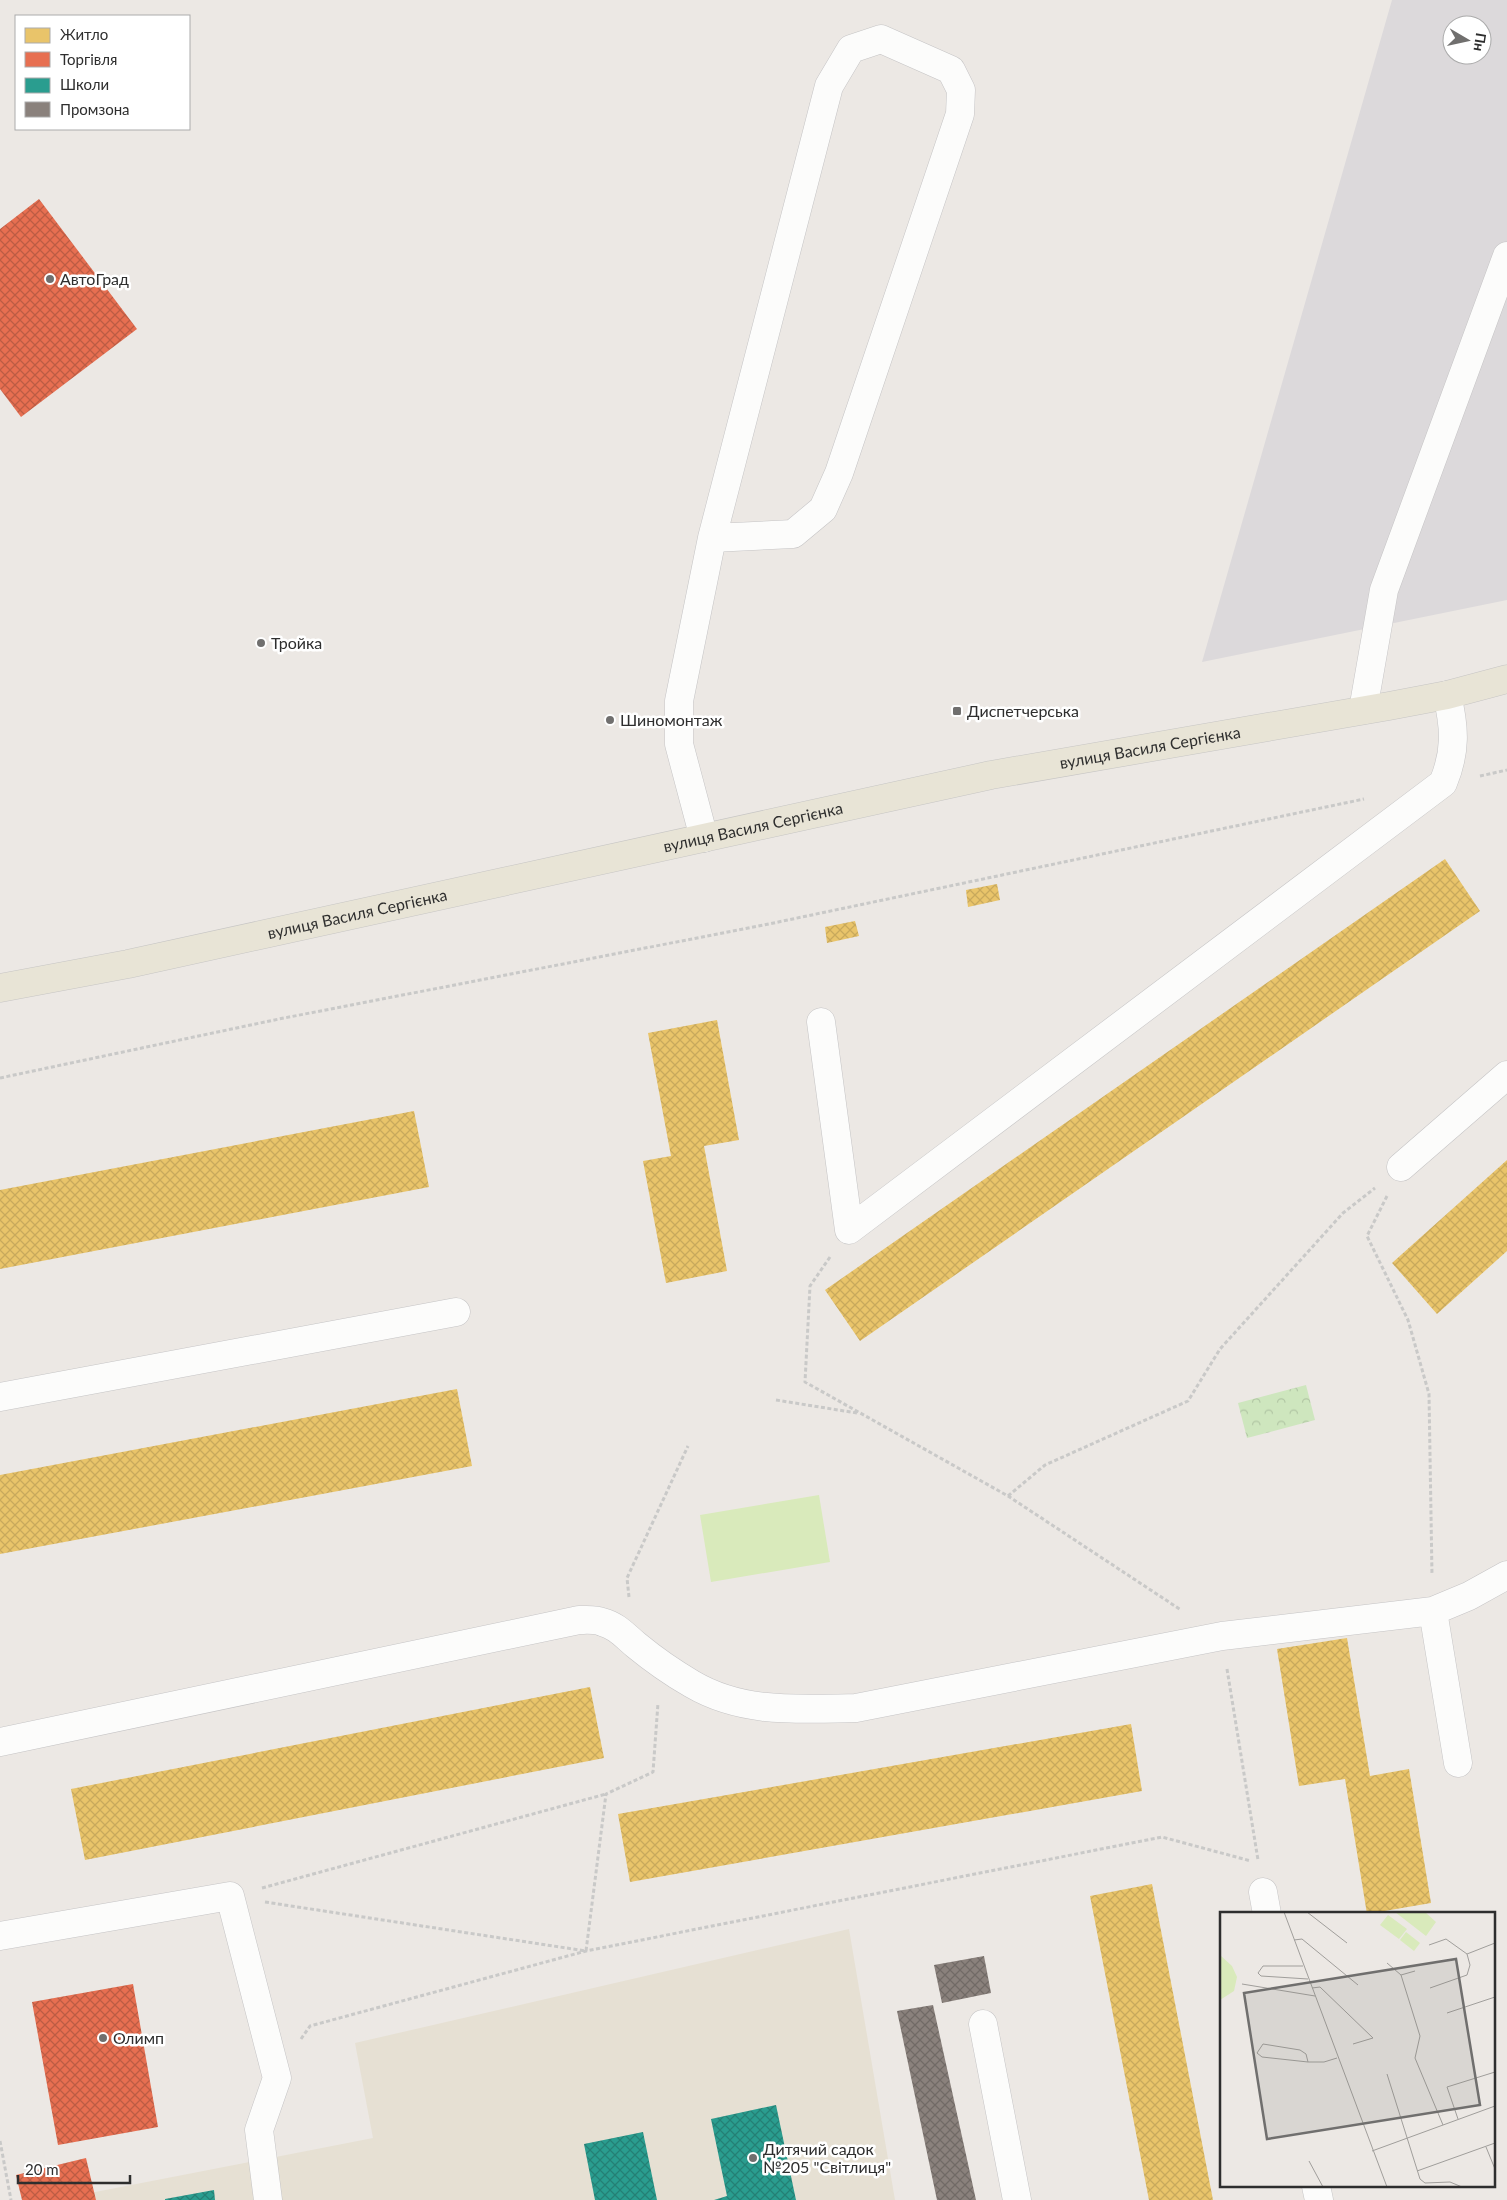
<svg xmlns="http://www.w3.org/2000/svg" width="1507" height="2200" viewBox="0 0 1507 2200" font-family="Lato,sans-serif">
	<style>
		.industrial { fill: #dcd9db; fill-rule: evenodd }
		.education { fill: #e6e0d3 }
		.park { fill: url(#park-crowns) }
		.pitch { fill: #d9eabb }
		.homes { fill: url(#homes-cross-hatch) }
		.shops { fill: url(#shops-cross-hatch) }
		.schools { fill: url(#schools-cross-hatch) }
		.industry { fill: url(#industry-cross-hatch) }
		.lines { fill: none; stroke-linecap: round; stroke-linejoin: round }
		.minor-casing { stroke: #c5c4c5; stroke-width: 29 }
		.major-casing { stroke: #c6c5c4; stroke-width: 29 }
		.path { stroke: #c9c9c8; stroke-width: 3; stroke-dasharray: 4 2.5; stroke-linecap: butt }
		.minor { stroke: #fcfcfb; stroke-width: 28 }
		.major { stroke: #e8e4d6; stroke-width: 28 }
		.poi-dot { fill: #706f6e; stroke: #fff; stroke-width: 2 }
		.labels { text-anchor: middle; stroke-width: 5; stroke-linejoin: round; paint-order: stroke }
		.poi-label { font-size: 16px; fill: #2e2e2e; stroke: #fff; text-anchor: start }
		.street-label { font-size: 16px; fill: #2e2e2e; stroke: #fff }
		.inset-road { fill: none; stroke: #a09e9b; stroke-width: 1 }
		.view { fill: #706f6e; fill-opacity: 0.15; stroke: #706f6e; stroke-width: 2.5 }
		.inset-edge { fill: none; stroke: #2e2e2e; stroke-width: 2.5 }
	</style>
	<defs>
		<pattern id="park-crowns" width="20" height="18" patternUnits="userSpaceOnUse" patternTransform="scale(1.25)"><rect width="20" height="18" fill="#cee6be"/><path d="M2 6a3 3 0 1 1 6 0M12 15a3 3 0 1 1 6 0" fill="none" stroke="#b1c6a4"/></pattern>
		<pattern id="homes-cross-hatch" width="8" height="8" patternUnits="userSpaceOnUse" patternTransform="scale(1.25)"><rect width="8" height="8" fill="#e9c46a"/><path d="M0 0l8 8M0 8l8-8" fill="none" stroke="#c8a95c"/></pattern>
		<pattern id="shops-cross-hatch" width="8" height="8" patternUnits="userSpaceOnUse" patternTransform="scale(1.25)"><rect width="8" height="8" fill="#e76f51"/><path d="M0 0l8 8M0 8l8-8" fill="none" stroke="#bc5c44"/></pattern>
		<pattern id="schools-cross-hatch" width="8" height="8" patternUnits="userSpaceOnUse" patternTransform="scale(1.25)"><rect width="8" height="8" fill="#2a9d8f"/><path d="M0 0l8 8M0 8l8-8" fill="none" stroke="#248075"/></pattern>
		<pattern id="industry-cross-hatch" width="8" height="8" patternUnits="userSpaceOnUse" patternTransform="scale(1.25)"><rect width="8" height="8" fill="#8a817c"/><path d="M0 0l8 8M0 8l8-8" fill="none" stroke="#716a66"/></pattern>
	</defs>
	<rect width="100%" height="100%" fill="#ece8e4"/>
	<path class="industrial" d="M1392,0H1507V600L1202,662ZM1452,25H1482V55H1452Z"/>
	<path class="education" d="M849,1929L895,2200H54L373,2138L355,2043Z"/>
	<path class="park" d="M1306,1385L1315,1420L1247,1438L1238,1403Z"/>
	<path class="pitch" d="M819,1495L830,1562L711,1582L700,1515Z"/>
	<path class="homes" d="M1445,859L1480,911L860,1341L825,1290Z
		M997,884L1000,900L968,907L966,890Z
		M855,921L859,936L827,943L825,927Z
		M717,1020L739,1140L704,1146L727,1271L666,1283L643,1161L671,1156L648,1033Z
		M414,1111L429,1187L0,1269V1190Z
		M1507,1160V1251L1437,1314L1392,1263Z
		M457,1389L472,1466L0,1554V1475Z
		M1347,1638L1370,1776L1409,1769L1431,1903L1367,1914L1345,1779L1299,1786L1277,1649Z
		M590,1687L604,1758L85,1860L71,1789Z
		M1131,1724L1142,1791L630,1882L618,1814Z
		M1152,1884L1213,2200H1149L1090,1896Z"/>
	<path class="shops" d="M39,199L137,329L21,417L0,389V229Z
		M133,1984L158,2127L58,2145L32,2002Z
		M86,2158L96,2200H22L16,2175Z"/>
	<path class="schools" d="M776,2105L796,2200H714L727,2196L711,2119Z
		M643,2132L657,2200H595L584,2144Z
		M214,2190L215,2200H165V2199Z"/>
	<path class="industry" d="M984,1956L991,1993L942,2003L934,1965Z
		M933,2005L976,2200H937L897,2011Z"/>
	<g class="lines">
		<g class="minor-casing">
			<path id="minor" d="M1363,710L1384,590L1507,256
				M704,838L679,744V701L712,538L829,86L851,49L881,39L951,70L961,90L960,114L839,473L823,509L793,534L712,538
				M821,1022L849,1230L1443,783C1456,752 1455,728 1447,695
				M1401,1167L1507,1075
				M0,1397L456,1312
				M1433,1611L1469,1596L1507,1575
				M0,1742L579,1620C586,1620 595,1619 602,1622C617,1626 624,1635 636,1645C653,1659 673,1673 692,1684C743,1714 799,1709 856,1708L1222,1636L1433,1611L1458,1763
				M1263,1892L1267,1914
				M0,1936L230,1896L277,2078L259,2130L268,2200
				M983,2024L1017,2200
				M1316,2186L1319,2200"/>
		</g>
		<g class="major-casing">
			<g id="major">
				<path id="s1" d="M0,988L128,964L991,775L1389,706L1447,695L1507,679"/>
			</g>
		</g>
		<path class="path" d="M1480,776L1507,770
			M0,1078L279,1019L764,925L1364,799
			M1387,1196L1367,1236L1408,1320L1429,1394L1432,1575
			M830,1257L810,1286L805,1382L1008,1496L1181,1610
			M776,1400L857,1413
			M1008,1496L1045,1465L1188,1401L1220,1349L1343,1213L1375,1188
			M629,1597L627,1578L688,1446
			M1227,1669L1258,1860
			M262,1888L606,1794
			M265,1902L586,1951L606,1794L653,1772L658,1703
			M301,2039L310,2026L586,1951L1162,1837L1251,1861
			M0,2141L11,2200"/>
		<use href="#minor" class="minor"/>
		<use href="#major" class="major"/>
	</g>
	<g class="poi-dot">
		<circle cx="50" cy="279" r="5"/>
		<circle cx="261" cy="643" r="5"/>
		<rect x="952" y="706" width="10" height="10" rx="2.5"/>
		<circle cx="610" cy="720" r="5"/>
		<circle cx="103" cy="2038" r="5"/>
		<circle cx="753" cy="2158" r="5"/>
	</g>
	<g class="labels">
		<g class="poi-label">
			<text x="60" y="285">АвтоГрад</text>
			<text x="271" y="649">Тройка</text>
			<text x="967" y="717">Диспетчерська</text>
			<text x="620" y="726">Шиномонтаж</text>
			<text x="113" y="2044">Олимп</text>
			<text x="763" y="2155">Дитячий садок<tspan x="763" dy="18">№205 "Свiтлиця"</tspan></text>
		</g>
		<g class="street-label">
			<text dy="6" stroke="none"><textPath href="#s1" startOffset="1175">вулиця Василя Сергієнка</textPath></text>
			<text dy="6" stroke="none"><textPath href="#s1" startOffset="770">вулиця Василя Сергієнка</textPath></text>
			<text dy="6" stroke="none"><textPath href="#s1" startOffset="365">вулиця Василя Сергієнка</textPath></text>
		</g>
	</g>
	<g transform="translate(1220 1912)">
		<rect width="275" height="275" fill="#ece8e4"/>
		<path d="M175,0H205L216,10L206,24ZM168,3L187,17L179,27L160,13ZM186,20L200,31L194,39L180,28ZM0,43L12,54L17,65L14,79L0,88Z" fill="#d9eabb"/>
		<path class="inset-road" d="M64,0L167,275M87,0L127,31M74,28L82,27L138,73M209,33L226,27L247,42L275,31M167,51L181,63M83,54H43L38,61L41,64L88,67M195,59L181,63L200,124L195,146L223,213M22,72L95,84M92,76L100,75L153,126L133,132M210,76L247,63L250,53L247,42M227,101L275,85M88,150L86,142L80,138L43,132L37,141L42,145L88,150H104L117,146M167,162L200,267L205,271L230,270L242,275M238,207L227,175L275,160M266,235L275,257M152,239L275,194M89,249L103,275M197,259L275,231"/>
		<path class="view" d="M236,47L260,193L47,227L24,81Z"/>
		<rect width="275" height="275" class="inset-edge"/>
	</g>
	<rect x="15" y="15" width="175" height="115" fill="#ffffff" stroke="#ababab"/>
	<rect x="25" y="28" width="25" height="15" fill="#e9c46a" stroke="#ababab"/>
	<text x="60" y="40" font-size="15" fill="#2e2e2e">Житло</text>
	<rect x="25" y="52" width="25" height="15" fill="#e76f51" stroke="#ababab"/>
	<text x="60" y="65" font-size="15" fill="#2e2e2e">Торгівля</text>
	<rect x="25" y="78" width="25" height="15" fill="#2a9d8f" stroke="#ababab"/>
	<text x="60" y="90" font-size="15" fill="#2e2e2e">Школи</text>
	<rect x="25" y="102" width="25" height="15" fill="#8a817c" stroke="#ababab"/>
	<text x="60" y="115" font-size="15" fill="#2e2e2e">Промзона</text>
	<g transform="translate(1467 40) rotate(99)"><circle r="24" fill="#ffffff" stroke="#ababab"/>
	<path d="M0-4L9 19L0 12L-9 19Z" fill="#706f6e"/>
	<text y="-8" font-size="14" font-weight="bold" text-anchor="middle" fill="#2e2e2e">Пн</text>
	</g>
	<path d="M18 2175v8h112v-8" fill="none" stroke="#2e2e2e" stroke-width="2.5"/>
	<text x="25" y="2175" font-size="15" fill="#2e2e2e" stroke="#ffffff" stroke-width="4" paint-order="stroke">20 m</text>
</svg>
